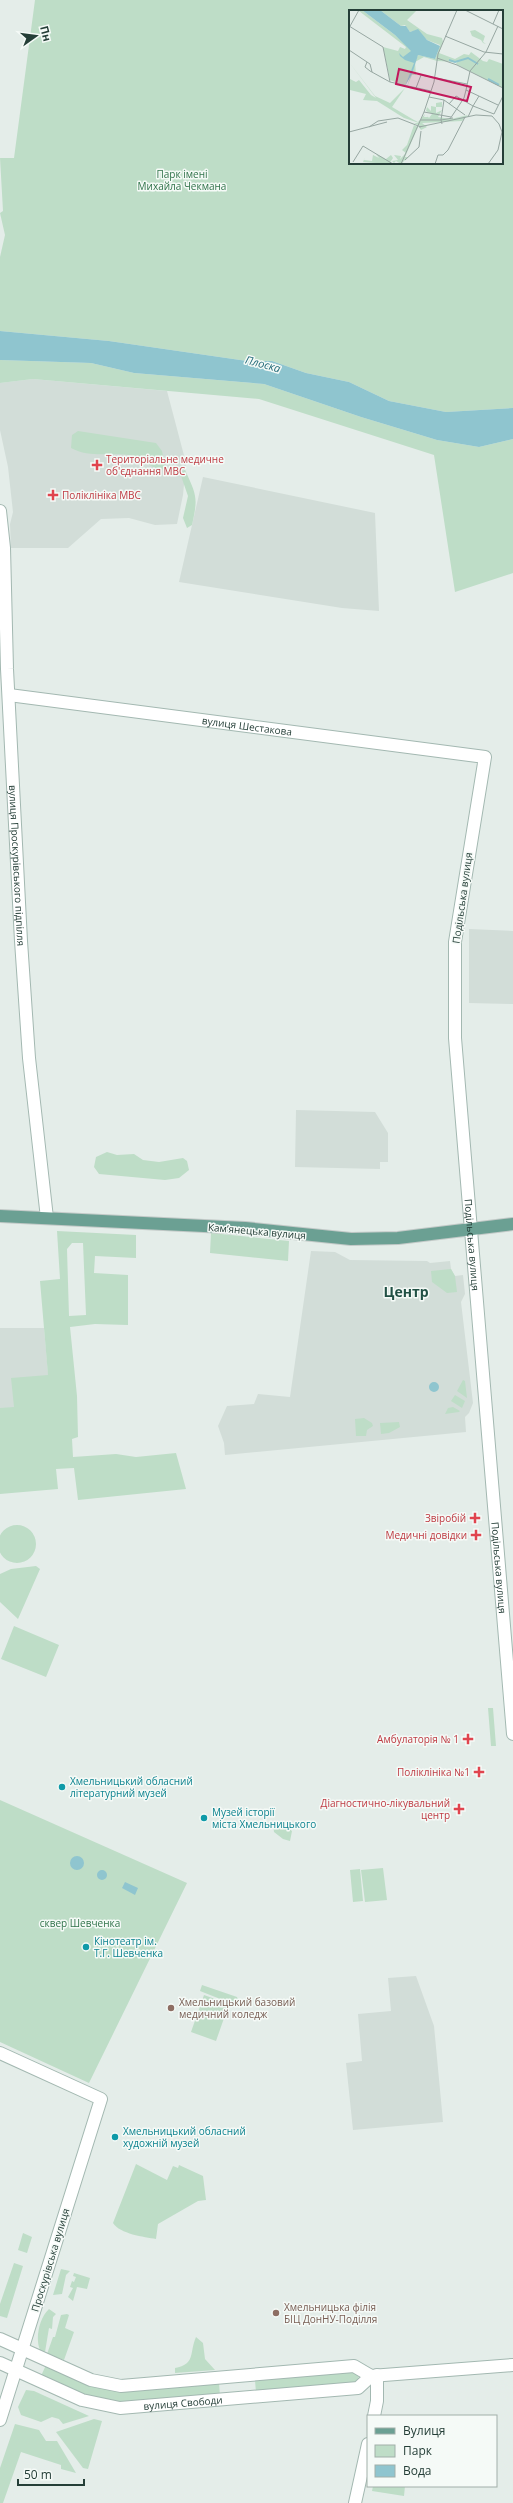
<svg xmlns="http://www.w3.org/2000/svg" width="513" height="2503" viewBox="0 0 513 2503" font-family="'Open Sans',sans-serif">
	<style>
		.built { fill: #d2ddd8 }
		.green { fill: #beddc7; fill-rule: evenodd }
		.water { fill: #8fc5cf }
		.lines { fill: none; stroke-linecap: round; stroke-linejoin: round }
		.secondary-casing { stroke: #a3b8b1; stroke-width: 14 }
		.primary-casing { stroke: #c2c9c7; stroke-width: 14 }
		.secondary { stroke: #fff; stroke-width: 12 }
		.primary { stroke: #6ba093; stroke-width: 12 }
		.health-dot { fill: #e0444e; stroke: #f5faf7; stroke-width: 1.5 }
		.culture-dot { fill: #0f9aa8; stroke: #f5faf7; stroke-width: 1.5 }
		.education-dot { fill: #8d6e63; stroke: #f5faf7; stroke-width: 1.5 }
		.labels { text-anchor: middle; stroke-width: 3; stroke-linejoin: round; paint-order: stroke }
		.park-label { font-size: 10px; fill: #30734a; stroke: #f5faf7 }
		.health-label { font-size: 10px; fill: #be3a42; stroke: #f5faf7; text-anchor: end }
		.street-label { font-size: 10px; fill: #243e37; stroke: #f5faf7 }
		.culture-label { font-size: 10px; fill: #0d838f; stroke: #f5faf7; text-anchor: start }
		.education-label { font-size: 10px; fill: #785e54; stroke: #f5faf7; text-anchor: start }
		.water-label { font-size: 11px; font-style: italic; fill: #216978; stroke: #f5faf7 }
		.district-label { font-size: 14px; font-weight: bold; fill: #215044; stroke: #f5faf7 }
		.inset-river { fill: none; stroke: #8fc5cf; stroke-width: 2 }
		.inset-road { fill: none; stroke: #97a7a2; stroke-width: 1 }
		.view { fill: #c2185b; fill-opacity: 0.15; stroke: #c2185b; stroke-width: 2 }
		.inset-edge { fill: none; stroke: #243e37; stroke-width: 2 }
	</style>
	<rect width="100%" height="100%" fill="#e4ede9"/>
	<path class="built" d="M33,379L167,391L186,463L183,495L177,524L155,525L129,518L101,519L68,548H11L10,524L13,512L8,467L0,430V383Z
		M203,477L375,513L379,611L342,608L179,582Z
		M469,929L513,931V1004L469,1003Z
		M296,1110L375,1112L388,1133V1162H380V1169L295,1167Z
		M311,1251L335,1252L350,1260L427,1261L430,1263L450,1261L451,1269L455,1276L463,1275L465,1294L461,1302L473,1403L469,1413L465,1417L466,1432L225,1455L224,1443L218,1426L227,1406L254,1404L258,1394L290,1397Z
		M0,1328H44L50,1396L0,1418Z
		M416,1976L434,2026L443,2122L353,2130L346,2063L362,2061L358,2014L391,2011L388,1978Z"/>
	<path class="green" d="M35,0H513V408L446,412L389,401L349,382L306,373L272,361H247L109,341L0,331V257L5,235L0,213L3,211L0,158H14ZM350,11H502V163H350Z
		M0,360L91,363L134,373L264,384L361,417L437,440L479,447L513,439V573L455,592L434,455L259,399L33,379L0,383Z
		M78,431L156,443L162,451L165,465L162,470C151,469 145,459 135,456C113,451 91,459 71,448L72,435Z
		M185,470C197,496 198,498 192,525L187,528L183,518L188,496L180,473Z
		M107,1152L117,1155L134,1154L143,1160L159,1162L183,1158L187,1161L189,1170L179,1178L165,1180L99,1174L94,1167L96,1157Z
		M57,1231L136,1235V1258L95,1256L94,1273L128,1275V1325L95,1324L70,1327L77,1396L78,1437L72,1439L73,1457L116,1454L136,1457L176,1453L186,1489L78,1500L74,1468L56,1469L58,1489L0,1494V1408L14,1407L11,1378L48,1375L40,1281L60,1279ZM72,1243H83L86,1315L69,1316L67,1249Z
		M211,1233L289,1241L288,1261L210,1253Z
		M451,1269L455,1276L457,1292L447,1293L432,1282L431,1271Z
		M463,1380L465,1381L467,1398L457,1391Z
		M455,1395L465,1401L462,1408L451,1401Z
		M453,1407L460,1411L459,1412L445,1414L448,1408Z
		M364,1418L372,1423L373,1426L367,1430L366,1436H356L355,1419Z
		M399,1422L400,1427L389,1433L381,1434L380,1423Z
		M-2 1544a19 19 0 1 1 38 0a19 19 0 1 1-38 0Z
		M36,1566L40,1569L18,1619L0,1602V1574L11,1569Z
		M14,1626L59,1645L46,1677L1,1659Z
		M488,1708H493L496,1746H491Z
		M0,1800L187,1883L89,2083L0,2042Z
		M279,1823L292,1831L290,1841L283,1839L274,1832L273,1824Z
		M383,1868L387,1900L365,1902L361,1870Z
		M360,1869L363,1901L353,1902L350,1870Z
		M202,1985L237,1997L238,2000L233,2004L200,1991Z
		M204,1995L229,2004L216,2041L191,2032Z
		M136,2164L167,2180L173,2166L178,2168L179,2165L203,2176L206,2200L198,2201L158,2224L156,2239C144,2237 120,2234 113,2223Z
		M23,2233L32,2237L27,2253L18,2250Z
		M14,2263L23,2266L7,2318L0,2316V2304Z
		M61,2269L70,2271L66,2275L62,2294L53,2295Z
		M74,2273L90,2278L87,2289L77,2287L73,2301L68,2297L73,2288L70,2287L72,2281L74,2282L76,2277L73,2276Z
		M49,2309L56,2314L53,2317L52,2329L49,2328L45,2352L40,2350C35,2339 39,2318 49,2309Z
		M67,2314L69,2315L65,2328L74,2332L64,2360L47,2354L53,2337H55L61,2315Z
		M196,2337L203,2343L205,2359L215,2370L175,2373V2368C196,2364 189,2353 196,2337Z
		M46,2365L89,2384L219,2383L220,2396L130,2404L93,2399L41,2376Z
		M358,2370L359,2383L256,2393L255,2380Z
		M26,2390L34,2391L89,2416L63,2424L59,2419L52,2417L41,2422L21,2415L18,2407Z
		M94,2419L102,2421L88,2469L83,2468L56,2432Z
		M15,2424L39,2430L46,2441H57L76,2473L61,2469V2465L21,2452L3,2503H0V2468Z
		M373,2486H405L404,2496L372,2491Z"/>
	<path class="water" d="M0,331L109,341L247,361H272L306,373L349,382L389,401L446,412L513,408V439L479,447L437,440L361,417L264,384L134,373L91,363L0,360Z
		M429 1387a5 5 0 1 1 10 0a5 5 0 1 1-10 0Z
		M70 1863a7 7 0 1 1 14 0a7 7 0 1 1-14 0Z
		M97 1875a5 5 0 1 1 10 0a5 5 0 1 1-10 0Z
		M125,1882L138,1888L135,1895L122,1888Z"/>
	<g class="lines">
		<g class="secondary-casing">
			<g id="secondary">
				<path id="s1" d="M0,511L4,548L7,669L21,941L29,1058L47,1218"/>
				<path id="s2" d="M9,695L485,757L455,942V1038L513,1734"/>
				<path d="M0,2053L101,2099L0,2420"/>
				<path d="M0,2339L91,2380L121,2386L354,2366L371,2376L513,2365"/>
				<path id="s3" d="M0,2363L82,2400L120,2408L358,2388L371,2376"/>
				<path d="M374,2416L377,2401V2375"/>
				<path d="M355,2503L368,2444"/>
			</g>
		</g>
		<g class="primary-casing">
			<path id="primary" d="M0,1216L245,1228L351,1239L398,1238L513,1224"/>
		</g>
		<use href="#secondary" class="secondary"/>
		<use href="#primary" class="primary"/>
	</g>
	<g class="health-dot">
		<path d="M95 459h4v4h4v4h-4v4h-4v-4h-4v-4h4z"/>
		<path d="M51 489h4v4h4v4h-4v4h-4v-4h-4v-4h4z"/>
		<path d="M473 1512h4v4h4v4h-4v4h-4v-4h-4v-4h4z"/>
		<path d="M474 1529h4v4h4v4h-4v4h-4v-4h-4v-4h4z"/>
		<path d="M466 1733h4v4h4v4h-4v4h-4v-4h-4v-4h4z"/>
		<path d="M477 1766h4v4h4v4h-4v4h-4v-4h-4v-4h4z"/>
		<path d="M457 1803h4v4h4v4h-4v4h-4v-4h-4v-4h4z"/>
	</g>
	<g class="culture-dot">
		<circle cx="62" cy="1787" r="4"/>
		<circle cx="204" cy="1818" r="4"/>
		<circle cx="86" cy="1947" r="4"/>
		<circle cx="115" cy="2137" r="4"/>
	</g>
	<g class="education-dot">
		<circle cx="171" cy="2008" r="4"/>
		<circle cx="276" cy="2313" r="4"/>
	</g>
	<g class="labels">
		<g class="park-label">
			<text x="182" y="178">Парк імені<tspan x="182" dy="12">Михайла Чекмана</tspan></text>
			<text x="80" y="1927">сквер Шевченка</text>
		</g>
		<g class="health-label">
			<text x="106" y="463" text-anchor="start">Територіальне медичне<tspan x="106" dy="12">об'єднання МВС</tspan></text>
			<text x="62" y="499" text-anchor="start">Поліклініка МВС</text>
			<text x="466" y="1522">Звіробій</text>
			<text x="467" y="1539">Медичні довідки</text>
			<text x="459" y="1743">Амбулаторія № 1</text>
			<text x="470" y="1776">Поліклініка №1</text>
			<text x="450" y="1807">Діагностично-лікувальний<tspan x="450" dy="12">центр</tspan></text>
		</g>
		<g class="street-label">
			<text dy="4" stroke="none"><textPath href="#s2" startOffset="240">вулиця Шестакова</textPath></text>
			<text dy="4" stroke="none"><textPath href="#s1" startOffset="355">вулиця Проскурівського підпілля</textPath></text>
			<text transform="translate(462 898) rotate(-82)" y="4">Подільська вулиця</text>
			<text transform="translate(257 1231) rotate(5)" y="4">Камʼянецька вулиця</text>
			<text dy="4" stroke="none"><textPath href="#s2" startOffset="971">Подільська вулиця</textPath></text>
			<text dy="4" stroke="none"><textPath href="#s2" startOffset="1295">Подільська вулиця</textPath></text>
			<text transform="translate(50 2260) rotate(-73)" y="4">Проскурівська вулиця</text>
			<text dy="4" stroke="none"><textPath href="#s3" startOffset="192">вулиця Свободи</textPath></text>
		</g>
		<g class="culture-label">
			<text x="70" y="1785">Хмельницький обласний<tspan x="70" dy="12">літературний музей</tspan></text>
			<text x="212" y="1816">Музей історії<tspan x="212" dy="12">міста Хмельницького</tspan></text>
			<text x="94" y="1945">Кінотеатр ім.<tspan x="94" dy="12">Т.Г. Шевченка</tspan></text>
			<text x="123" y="2135">Хмельницький обласний<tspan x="123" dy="12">художній музей</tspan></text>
		</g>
		<g class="education-label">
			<text x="179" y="2006">Хмельницький базовий<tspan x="179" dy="12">медичний коледж</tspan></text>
			<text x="284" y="2311">Хмельницька філія<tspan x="284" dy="12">БІЦ ДонНУ-Поділля</tspan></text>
		</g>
		<g class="water-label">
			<text transform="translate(263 364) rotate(15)" y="4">Плоска</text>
		</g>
		<g class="district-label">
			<text x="406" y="1297">Центр</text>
		</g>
	</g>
	<g transform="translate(349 10)">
		<rect width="154" height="154" fill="#e4ede9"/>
		<path d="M13,0L46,25L67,44L65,53L69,45L86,49L91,35L78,30L69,20L61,22L56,15L52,16L31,0H68L58,10L78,24L93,28L94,32L90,43L106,49L115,44L120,45L122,42L134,51L138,52L140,49L154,54V78L107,54L108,52L88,51L75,47L66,52L67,65H63L58,77L64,57L56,76L41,70L34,37L49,41L51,37L56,39L57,37L10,1ZM126,20L136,26L134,32L137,34L134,33L132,30L123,26L121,21ZM0,52L26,86L41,93L56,78L43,97L65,110L69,112L76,104L75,107H79L77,104L80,108L83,104L77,101L78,97L82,101V96L87,97V93L93,92V97H87V103L93,100L89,107L102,109L119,105L113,111L73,113L78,117L72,120L70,117H73L65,113H70L55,108L28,91L14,90L17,84L1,80L0,83V63L1,69L7,72L10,70L22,85L27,88ZM65,115L69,117L56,147H59L52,154L47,151L45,153L43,151L49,150L45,145L52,146L51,149L57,143L53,140L58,135ZM27,144L37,149L42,145L44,148L40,154L14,152L16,147L15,150L23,151L24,145L30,148Z" fill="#beddc7"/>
		<path d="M13,0H31L52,16H57L61,22L69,19L78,30L91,36L86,49L69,45L63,64L56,76L65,53L56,50L51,46L50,43L54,47L62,41L46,25Z" fill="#8fc5cf"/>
		<path class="inset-river" d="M100,50L106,52L119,48L129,54M139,69L150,75"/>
		<path class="inset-road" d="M116,0L154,19M144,14L150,0M0,16L34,37L41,72L82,81M0,18L10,0M96,26L135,42L154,44M0,40L21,54L23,62M88,48L108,55L154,78M18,52L16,57L21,61L41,72M67,78L72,65L118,74M80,87L95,90L116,105M100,94L107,86L124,96L130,86M149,95L117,80L121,61L137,42L149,16M75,102L102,107M119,107L124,96L145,104L154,86M101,109L115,88L117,80M72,110H92L95,90M93,114L92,110L104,108M20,117L29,111L49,108L72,117M70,117L127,105L143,106L150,114L153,122L149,140L139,154M0,122L38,112M56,150L70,137L72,121M4,152L14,136L44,154M52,154L75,102L85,72L89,44L108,0M86,154L89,145H94L99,140L116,107"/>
		<path class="view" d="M50,59L122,77L118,91L47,74Z"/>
		<rect width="154" height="154" class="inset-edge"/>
	</g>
	<rect x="367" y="2415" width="130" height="72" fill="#f5faf7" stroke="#a1afaa"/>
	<rect x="375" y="2428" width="20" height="6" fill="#6ba093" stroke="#a1afaa"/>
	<text x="403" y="2435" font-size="12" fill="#243e37">Вулиця</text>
	<rect x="375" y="2445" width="20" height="12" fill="#beddc7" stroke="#a1afaa"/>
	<text x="403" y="2455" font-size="12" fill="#243e37">Парк</text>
	<rect x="375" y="2465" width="20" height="12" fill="#8fc5cf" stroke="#a1afaa"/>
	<text x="403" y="2475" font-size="12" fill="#243e37">Вода</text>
	<g transform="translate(36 36) rotate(76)" stroke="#f5faf7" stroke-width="3" paint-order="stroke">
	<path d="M0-3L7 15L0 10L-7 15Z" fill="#243e37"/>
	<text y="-6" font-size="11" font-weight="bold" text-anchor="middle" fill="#243e37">Пн</text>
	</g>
	<path d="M18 2479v6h66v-6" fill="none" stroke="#243e37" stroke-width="2"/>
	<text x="24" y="2479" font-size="12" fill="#243e37" stroke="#f5faf7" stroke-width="3" paint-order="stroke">50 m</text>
</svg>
